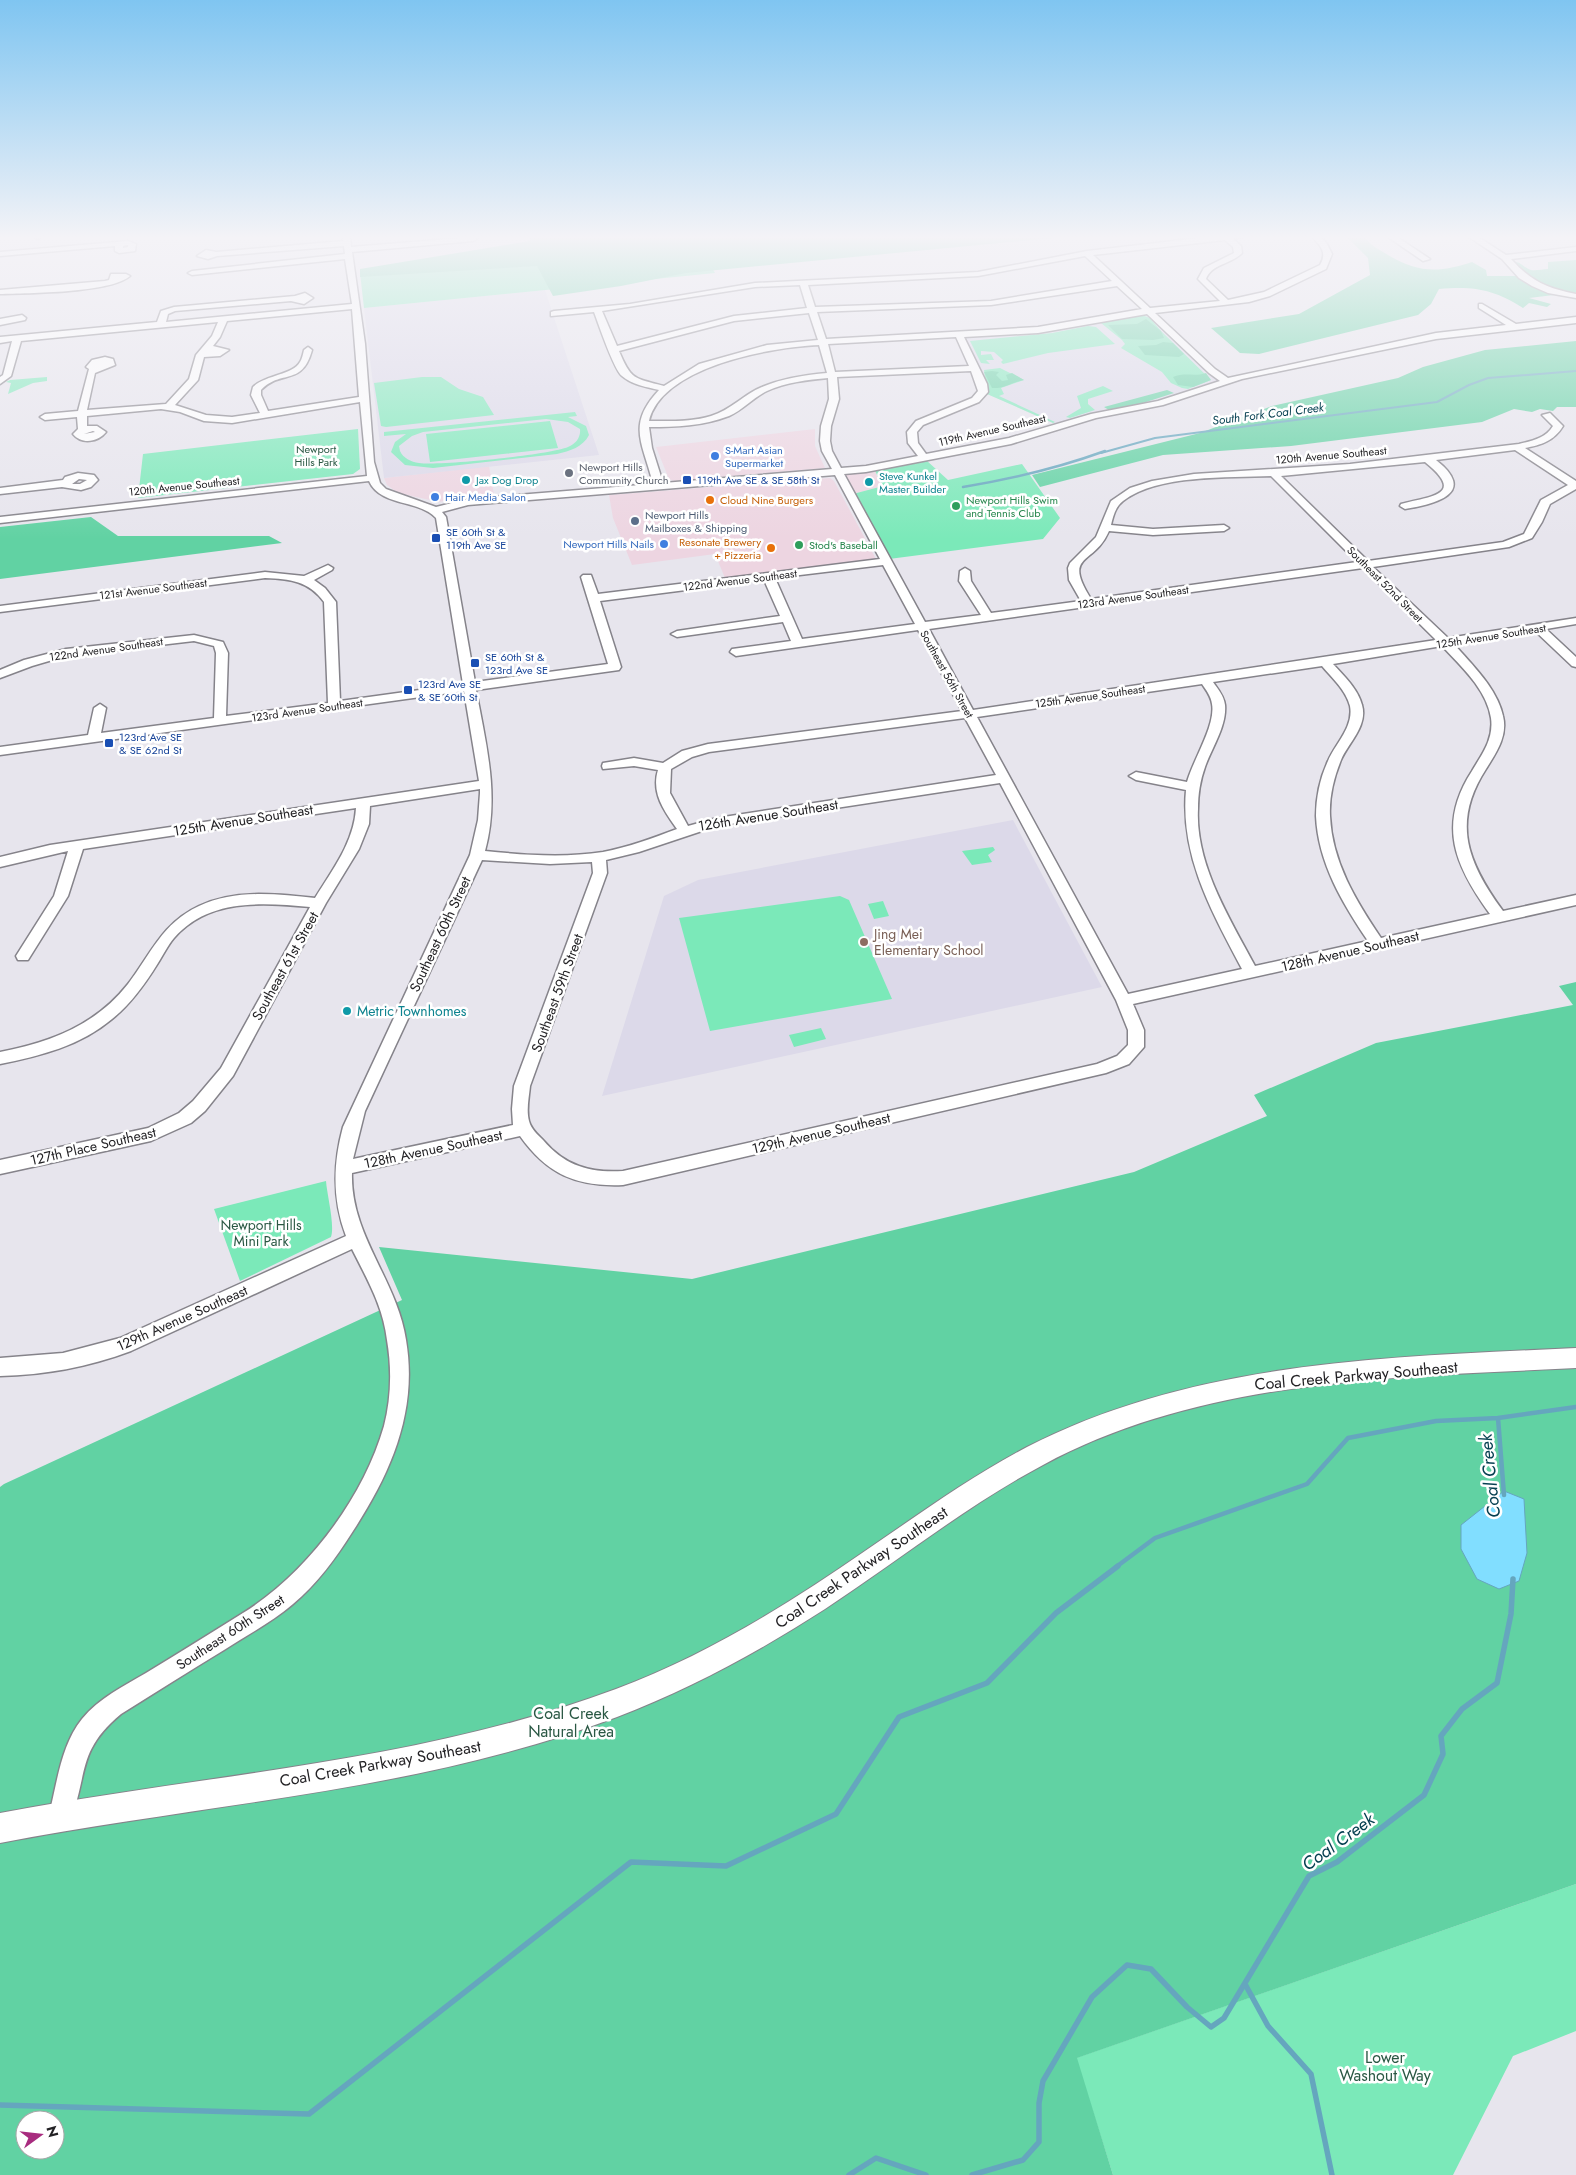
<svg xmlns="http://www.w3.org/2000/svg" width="1576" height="2175" viewBox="0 0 1576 2175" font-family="Jost,sans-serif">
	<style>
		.commercial { fill: #edd5e1 }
		.built { fill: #dcd9e9 }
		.green { fill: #7be9b9; fill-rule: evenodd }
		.forest { fill: #61d2a3; fill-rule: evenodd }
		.water { fill: #81deff; stroke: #65a6be }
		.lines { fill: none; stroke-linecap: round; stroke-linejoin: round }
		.stream-far3 { stroke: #65a6be; stroke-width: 2 }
		.stream-far2 { stroke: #65a6be; stroke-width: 2.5 }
		.stream-far1 { stroke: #65a6be; stroke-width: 4.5 }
		.stream { stroke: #65a6be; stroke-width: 5.5 }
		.minor-casing { stroke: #85838a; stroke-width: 3 }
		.major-casing { stroke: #85838a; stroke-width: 2 }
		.minor { fill: #fff; fill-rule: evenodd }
		.major { fill: #fff; fill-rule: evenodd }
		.shop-dot { fill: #3f7fe0; stroke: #fff; stroke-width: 2 }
		.worship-dot { fill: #6b7280; stroke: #fff; stroke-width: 2 }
		.culture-dot { fill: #0f9aa8; stroke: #fff; stroke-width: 2 }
		.transit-dot { fill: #1a4fb4; stroke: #fff; stroke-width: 2 }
		.food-dot { fill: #e8710a; stroke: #fff; stroke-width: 2 }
		.leisure-dot { fill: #2e9e5b; stroke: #fff; stroke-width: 2 }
		.service-dot { fill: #5c6f8a; stroke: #fff; stroke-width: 2 }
		.education-dot { fill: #8d6e63; stroke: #fff; stroke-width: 2 }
		.labels { text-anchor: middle; stroke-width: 5; stroke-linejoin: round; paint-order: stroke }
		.far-street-label { font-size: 11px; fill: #232225; stroke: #fff }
		.far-park-label { font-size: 11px; fill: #2a5844; stroke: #fff }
		.far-shop-label { font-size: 11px; fill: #366cbe; stroke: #fff; text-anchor: start }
		.far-worship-label { font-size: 11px; fill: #5b616d; stroke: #fff; text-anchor: start }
		.far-culture-label { font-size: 11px; fill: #0d838f; stroke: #fff; text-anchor: start }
		.far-transit-label { font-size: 11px; fill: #164399; stroke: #fff; text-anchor: start }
		.far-food-label { font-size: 11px; fill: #c56008; stroke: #fff; text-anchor: start }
		.far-leisure-label { font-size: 11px; fill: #27864d; stroke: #fff; text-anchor: start }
		.far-service-label { font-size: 11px; fill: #4e5e75; stroke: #fff; text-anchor: start }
		.far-water-label { font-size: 12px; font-style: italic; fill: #064051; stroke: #fff }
		.street-label { font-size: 14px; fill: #232225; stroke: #fff }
		.education-label { font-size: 14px; fill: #785e54; stroke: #fff; text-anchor: start }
		.culture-label { font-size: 14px; fill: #0d838f; stroke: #fff; text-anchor: start }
		.park-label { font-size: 14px; fill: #2a5844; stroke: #fff }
		.near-street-label { font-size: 16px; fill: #232225; stroke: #fff }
		.near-park-label { font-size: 16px; fill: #2a5844; stroke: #fff }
		.near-water-label { font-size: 18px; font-style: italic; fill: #064051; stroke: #fff }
	</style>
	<rect width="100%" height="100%" fill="#e7e5ed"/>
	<path class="commercial" d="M815,429V446L825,468L674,481L669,479L656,447Z
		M489,466L494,495L456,498L439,502L398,493L387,485L384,478Z
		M874,469L883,486L853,494L842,475Z
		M830,478L834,481L876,559L725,578L715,554L632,565L613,518L609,495Z"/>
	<path class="built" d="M545,290L599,455L384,478L364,308Z
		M1148,311L1225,380L1129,410L1060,426L983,392L959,335L1005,333Z
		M1013,820L1102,987L602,1096L664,896L698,880Z"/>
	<path class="green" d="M692,235L715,273L364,308L360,273L578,252Z
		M1139,314L1150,318L1161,331L1211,380L1188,389L1182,388L1171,383L1162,372L1121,348L1125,344L1122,340L1101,323Z
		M1088,326L1096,327L1115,344L1048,353L1003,364L1001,362L1003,360L994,352L981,351V355L991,354L994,360H986L990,364L981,363L970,341L1052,333Z
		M1000,368L1024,380L1001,388L1004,394L999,396L1055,422L1053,423L987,394L984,370Z
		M47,377V381L33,383L8,394L11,383L6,382L10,380Z
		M422,377H441L459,389L483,397L494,415L386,427L381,426L374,383Z
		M1103,386L1113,391L1088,399V404L1095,410L1070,418L1066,417L1081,408L1077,396Z
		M575,412L577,416L568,417L586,426L589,435C583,447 570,451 557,454L433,468L405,465L391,452L395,442L406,434L384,436V432ZM546,419L568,422L580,429C581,437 576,444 568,447C548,455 441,466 419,463C411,462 403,458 400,451L399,446L412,436L423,432Z
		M550,421L558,448L430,462L426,434Z
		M358,429L360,469L353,474L138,498L143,454Z
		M926,460L948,480L1022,464L1060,518L1043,539L889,559L853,494L883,486L874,469Z
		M993,847L995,850L988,855L992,862L972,865L962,851Z
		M840,896L849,900L892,999L710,1031L679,918Z
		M883,901L889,916L874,919L868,904Z
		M821,1028L826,1039L794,1047L789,1035Z
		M326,1181C327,1195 335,1225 331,1237L240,1281L214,1209Z
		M1576,1884V2031L1513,2056L1453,2175H1113L1076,2058Z"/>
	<path class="forest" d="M531,235H1084L686,273L621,286L553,296L537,266L360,277V269L530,241Z
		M1345,235L1364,236C1370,245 1378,249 1388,255C1418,273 1439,273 1472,262L1486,270L1487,276H1518L1562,294L1529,298L1551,304L1547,307L1529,303L1523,308C1493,289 1474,286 1439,289L1431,304L1418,315L1259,354L1240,353L1211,328L1299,314L1370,275L1368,258Z
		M1576,260V293C1547,289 1534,282 1513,262C1521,261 1524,268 1531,270C1536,271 1543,269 1548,269V262Z
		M1146,319L1161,331L1164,338L1153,340L1122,339L1108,325L1137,324Z
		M1576,341V407H1557L1553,411L1540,409L1532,412L1514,409L1482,422L1291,446L1163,455L1040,487L1032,475L1200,433L1272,406L1398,378L1423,367L1485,350Z
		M1163,342L1173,343L1184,354L1179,357L1145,355L1138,346L1156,345Z
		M992,371L999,372L996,375L1002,381L1008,380L1006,375L1012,373L1024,380C1012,382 1004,389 992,388L984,372Z
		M1206,373L1211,380L1193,387L1178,385L1173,377C1184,372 1195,377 1206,373Z
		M1167,390L1174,393L1143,403L1109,410L1104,407Z
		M91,517L118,536H269L282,543L0,579V527Z
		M1576,982V1884L1077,2058L1113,2175H0V1487L4,1484L402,1300L379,1247L692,1279L1134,1172L1267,1116L1254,1095L1376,1043L1573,1005L1559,986ZM25,2120H55V2150H25Z"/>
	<path class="water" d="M1504,1491L1524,1499L1527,1553L1519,1581L1499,1589L1477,1579L1461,1549V1525Z"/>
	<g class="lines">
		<path class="stream-far3" d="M1101,453L1155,438L1437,402L1469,385L1488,378L1576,371"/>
		<path class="stream-far2" d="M963,487C1012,479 1058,468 1105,451"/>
		<path class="stream-far1" d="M1504,1495L1498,1418L1576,1407
			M1116,1567L1155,1538L1307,1484L1348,1438L1436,1421L1498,1418"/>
		<path class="stream" d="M1245,1984L1268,2026L1311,2074L1332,2175
			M0,2105L309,2114L631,1862L726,1866L836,1814L899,1717L987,1683L1056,1613L1118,1566
			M849,2175L876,2158L926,2175
			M972,2175L1023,2160L1039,2142V2103L1043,2081L1092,1997L1127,1965L1151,1969L1187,2007L1211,2027L1224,2018L1309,1876L1337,1862L1424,1795L1443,1754L1441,1736L1462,1709L1497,1683L1511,1614L1513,1579"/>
		<g class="minor-casing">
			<path id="minor" d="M35,235H43L38,239L34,237Z
				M342,235H350L351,247L473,237L477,239L473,241L352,252L365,344L374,462L380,483L386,489L436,507L468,499L653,484C643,443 626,425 659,390C647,387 632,385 622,376C614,370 599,325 594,312L551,316V312L554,311L630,304L755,283L978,272L1087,251L1225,235H1249L1233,239L1241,246L1242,253C1232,264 1211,264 1206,279L1228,300L1264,292L1320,265C1328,252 1320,245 1310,235H1319L1327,244L1332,254L1326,269L1270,296L1249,302L1155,313L1215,369L1228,378L1436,333L1506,325L1479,308V304H1482L1516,324L1576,317V323L1436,339L1242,379L1163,405L1096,418L1011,444L866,472L844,474L925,622L981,615L959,581L960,571L965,568L970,571L971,581L991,613L1081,601L1069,580L1068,568L1070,563L1096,537L1111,501L1130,488L1152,481L1194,474L1350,464L1519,444C1532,441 1546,438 1553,426L1542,415L1550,413L1563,426C1554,441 1541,445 1525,448L1576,481V489L1550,504L1542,522L1532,538L1509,547L1373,567L1448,638L1576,618V624L1546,629L1576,657V667L1572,666L1535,631L1454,644C1472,665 1497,688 1503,716C1508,736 1496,753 1486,769C1451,823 1468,863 1503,911L1576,895V905L1133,1004L1144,1030V1047L1129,1064L1106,1073L623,1185C576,1187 547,1174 520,1136L352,1173C350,1235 397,1280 406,1340C418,1411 391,1473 353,1531C336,1558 317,1584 293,1604C272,1622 247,1635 224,1650C189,1671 155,1693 121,1714C75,1752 89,1776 69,1823L61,1827L53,1823L49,1815C57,1783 61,1745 82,1719C99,1698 124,1686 146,1673C179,1653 211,1633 243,1613C306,1574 363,1499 384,1426C391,1399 392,1369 387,1340C383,1306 367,1279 352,1249L131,1351C88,1367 45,1375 0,1376V1358L63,1353L120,1338L346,1236C332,1199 333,1164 343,1127L470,855L478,820L480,793V789L370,806L369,824L359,849L326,903L233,1076L205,1111L191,1123L151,1141L0,1174V1160L148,1128L179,1113L193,1101L221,1068L310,907C262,903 209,898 174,938C168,945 163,955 158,963C145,984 131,1004 112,1019C80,1046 40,1056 0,1064V1052C50,1042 95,1026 128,984C151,954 162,923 199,906C235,889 276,894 315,898C333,869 354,842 356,808L83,849L68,896L28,960H18L16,956L54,896L68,851L0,867V857L50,845L479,781L464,691L0,755V747L88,735L94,708L100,704L106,708L101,733L214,718L216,653L214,646L194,641L66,656L32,666L0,678V670L24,660L66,649L194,635L223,642L228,653L226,716L328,703L324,602C309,581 290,579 265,578L0,612V606L265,572L304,576L328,565L333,568L332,570L314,580L325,588L336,602L340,701L463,684L436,518C418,499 381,507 369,481L0,523V517L367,476L360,402L232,423L204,421L180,412L161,409L87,416V426H97L106,432C98,442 82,445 73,434L78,429L77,417L45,420L40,417L45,414L78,411L89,369L86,367L92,360L105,357L113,359L115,365L95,373L87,410L166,404L189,379L196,355L212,336L218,322L21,341L11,376L0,384V377L3,375L12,341L0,343V337L157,322L161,311L174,307L295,296L305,293L313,298L304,304L291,301L175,311L168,314L166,322L352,304L345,259L192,275L188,273L192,271L345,254L344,246L217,256L208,259L197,256L206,250L216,252L343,241ZM1225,240L1233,247L1234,253L1204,268L1198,279L1220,301L1150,308L1093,255ZM1085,256L1112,281L991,301L815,307L808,285L978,276ZM800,285L807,308L734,316L617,346L602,311L755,287ZM1117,286L1142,309L1038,327L826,339L817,312L991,305ZM352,309L359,397L268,411L261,395V390C281,369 302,387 312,350L308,347L304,350C303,354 302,359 300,362C293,375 265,375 253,387L251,395L260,413L232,417L206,415L175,405L198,380L204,357L220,356L229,350L213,346L220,337L227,321ZM809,313L818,340L767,345L699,364L664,386C634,378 631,380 619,351L734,321ZM1147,314L1209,373L1220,381L1158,401L1091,414L1009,438L926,454L918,443L917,432L923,425L979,402L988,392L987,384L964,337L1038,333ZM956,337L969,366L835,372L828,344ZM819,345L827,373C805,375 783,378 762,387C744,394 731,410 711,416C692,422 670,421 649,421C662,366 772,347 819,345ZM971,371L978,391L972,398L916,421L907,432L908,443L918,456L866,466L841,468L832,451L830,441L831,426L839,399L837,377ZM828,378L829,399L821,426L820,441L822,451L832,469L663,483L652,448L649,427C676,427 703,426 729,416C743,410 754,397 767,391C786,382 808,380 828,378ZM93,431L95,432L84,434ZM1515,450L1568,485L1541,500L1524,534L1503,542L1368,561L1281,476L1425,462C1466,495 1432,496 1401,504L1400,506L1405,509C1436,504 1478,493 1436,460ZM835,475L880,559L598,594L591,575H583L581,577L608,664L475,682L446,517L442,512L468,505ZM1271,476L1357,562L1091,599C1062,553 1094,566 1109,531L1153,535L1224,531L1229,528L1224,525L1153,529L1111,525C1113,517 1115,507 1123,501C1158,474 1228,478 1271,476ZM883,565L915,624L802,639L775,578ZM1363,568L1436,640L973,710L929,629ZM764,580L780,616L677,631L671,634L677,637L783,622L791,641L732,649L730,652L736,656L918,630L962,711L708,744L682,751L663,763L634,758L603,763L602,766L603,769L634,766L658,770C651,793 664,811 677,829C653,838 629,847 603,852C564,858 524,855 485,851C500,796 486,744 476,690L619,670L621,667L600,601ZM1442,646C1461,666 1487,690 1491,718C1494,739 1482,754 1472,771C1437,825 1455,866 1490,914L1381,938C1356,901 1332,862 1330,816C1329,797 1334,777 1341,760C1349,742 1368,726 1362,705C1358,689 1344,676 1333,664ZM1322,666C1332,678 1346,690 1350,706C1354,727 1335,744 1328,761C1320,778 1316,798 1316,816C1318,863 1343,904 1368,941L1255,966C1230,919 1195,864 1198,809C1198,794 1200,781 1205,767C1211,749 1227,726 1225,705C1224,696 1218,689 1213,682ZM1202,684C1206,690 1211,696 1212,704C1216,725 1193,760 1187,782L1136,772L1129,776L1136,780L1186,790C1180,856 1212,912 1242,969L1128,994L977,717ZM965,718L996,775L717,818L688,826L670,793L671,769L692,757L709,752ZM1000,783L1116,1000L1128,1030V1045L1117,1056L1097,1064L623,1171C590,1173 565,1166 543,1140C538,1135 531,1129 529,1121C526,1110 529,1097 530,1086L607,873L606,860L639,852L717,826ZM482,860L550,864L592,862L593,873L514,1086L512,1109L513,1125L353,1159L365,1111Z
				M1385,235H1394L1430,259L1423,261Z
				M1466,235H1475L1506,255L1576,247V251L1511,259C1531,281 1546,288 1576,294V298L1548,293L1532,286L1519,278L1502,259Z
				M128,241L136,244L135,251L119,253L115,251V246L0,256V252ZM128,245V247L123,248V246Z
				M111,274H126L130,276C111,293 28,293 0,294V290L105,281L109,280Z
				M22,315L26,318L25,320L0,325V319Z
				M78,473L94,475L98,480L91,487L81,490L62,487L0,494V488L63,480L65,477ZM79,479L87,480L80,484H72Z"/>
		</g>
		<g class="major-casing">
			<path id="major" d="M1576,1348V1368C1398,1377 1204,1378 1043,1465C966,1506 898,1561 825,1609C760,1651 690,1689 617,1717C420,1792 206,1803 0,1843V1813C205,1774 419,1763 616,1689C705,1656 787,1605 865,1551C918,1515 970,1477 1027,1447C1196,1360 1391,1357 1576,1348Z"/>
		</g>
		<use href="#minor" class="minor"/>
		<use href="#major" class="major"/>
	</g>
	<linearGradient id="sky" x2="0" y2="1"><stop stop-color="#7fc5f1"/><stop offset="0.44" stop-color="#f4f3f7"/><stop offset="1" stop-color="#f4f3f7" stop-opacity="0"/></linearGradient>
	<rect width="1576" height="539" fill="url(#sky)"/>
	<g class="shop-dot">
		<circle cx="715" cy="456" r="5"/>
		<circle cx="435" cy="497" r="5"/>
		<circle cx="664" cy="544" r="5"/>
	</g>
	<circle class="worship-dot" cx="569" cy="473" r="5"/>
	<g class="culture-dot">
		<circle cx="466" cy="480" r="5"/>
		<circle cx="869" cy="482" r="5"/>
		<circle cx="347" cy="1011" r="5"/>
	</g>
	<g class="transit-dot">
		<rect x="682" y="475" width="10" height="10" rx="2.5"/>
		<rect x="431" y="533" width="10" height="10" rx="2.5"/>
		<rect x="470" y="658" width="10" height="10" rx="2.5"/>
		<rect x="403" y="685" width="10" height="10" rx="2.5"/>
		<rect x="104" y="738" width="10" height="10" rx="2.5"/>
	</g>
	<g class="food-dot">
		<circle cx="710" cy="500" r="5"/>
		<circle cx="771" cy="548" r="5"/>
	</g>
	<g class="leisure-dot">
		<circle cx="956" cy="506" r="5"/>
		<circle cx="799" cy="545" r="5"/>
	</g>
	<circle class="service-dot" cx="635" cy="521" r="5"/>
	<circle class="education-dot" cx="864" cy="942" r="5"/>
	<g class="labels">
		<g class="far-street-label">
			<text transform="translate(992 430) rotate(-13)" y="4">119th Avenue Southeast</text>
			<text transform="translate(1331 455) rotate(-5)" y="4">120th Avenue Southeast</text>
			<text transform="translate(184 486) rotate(-6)" y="4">120th Avenue Southeast</text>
			<text transform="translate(740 580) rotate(-7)" y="4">122nd Avenue Southeast</text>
			<text transform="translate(1385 584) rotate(45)" y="4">Southeast 52nd Street</text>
			<text transform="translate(153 589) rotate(-7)" y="4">121st Avenue Southeast</text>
			<text transform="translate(1133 597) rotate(-8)" y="4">123rd Avenue Southeast</text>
			<text transform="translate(1491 636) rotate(-9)" y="4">125th Avenue Southeast</text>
			<text transform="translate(106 649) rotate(-8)" y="4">122nd Avenue Southeast</text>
			<text transform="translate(947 674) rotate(61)" y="4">Southeast 56th Street</text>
			<text transform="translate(1090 696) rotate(-8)" y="4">125th Avenue Southeast</text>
			<text transform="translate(307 710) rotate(-8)" y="4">123rd Avenue Southeast</text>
		</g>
		<g class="far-park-label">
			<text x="316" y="453">Newport<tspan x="316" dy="13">Hills Park</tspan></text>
		</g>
		<g class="far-shop-label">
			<text x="725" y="454">S-Mart Asian<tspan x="725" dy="13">Supermarket</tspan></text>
			<text x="445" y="501">Hair Media Salon</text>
			<text x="654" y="548" text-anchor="end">Newport Hills Nails</text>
		</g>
		<g class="far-worship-label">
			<text x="579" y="471">Newport Hills<tspan x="579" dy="13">Community Church</tspan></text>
		</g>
		<g class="far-culture-label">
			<text x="879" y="480">Steve Kunkel<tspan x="879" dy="13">Master Builder</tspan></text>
			<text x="476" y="484">Jax Dog Drop</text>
		</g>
		<g class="far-transit-label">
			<text x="697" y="484">119th Ave SE &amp; SE 58th St</text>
			<text x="446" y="536">SE 60th St &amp;<tspan x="446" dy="13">119th Ave SE</tspan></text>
			<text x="485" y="661">SE 60th St &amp;<tspan x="485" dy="13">123rd Ave SE</tspan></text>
			<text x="418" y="688">123rd Ave SE<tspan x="418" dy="13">&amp; SE 60th St</tspan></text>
			<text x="119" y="741">123rd Ave SE<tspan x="119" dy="13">&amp; SE 62nd St</tspan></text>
		</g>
		<g class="far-food-label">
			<text x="720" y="504">Cloud Nine Burgers</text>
			<text x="761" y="546" text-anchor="end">Resonate Brewery<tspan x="761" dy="13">+ Pizzeria</tspan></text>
		</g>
		<g class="far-leisure-label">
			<text x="966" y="504">Newport Hills Swim<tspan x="966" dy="13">and Tennis Club</tspan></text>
			<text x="809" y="549">Stod's Baseball</text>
		</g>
		<g class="far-service-label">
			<text x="645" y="519">Newport Hills<tspan x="645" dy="13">Mailboxes &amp; Shipping</tspan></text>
		</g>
		<g class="far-water-label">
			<text transform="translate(1268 414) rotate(-7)" y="4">South Fork Coal Creek</text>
		</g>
		<g class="street-label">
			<text transform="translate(768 815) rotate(-9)" y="5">126th Avenue Southeast</text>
			<text transform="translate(243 820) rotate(-9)" y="5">125th Avenue Southeast</text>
			<text transform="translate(440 934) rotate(-65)" y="5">Southeast 60th Street</text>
			<text transform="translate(1350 951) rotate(-13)" y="5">128th Avenue Southeast</text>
			<text transform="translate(285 966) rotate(-61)" y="5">Southeast 61st Street</text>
			<text transform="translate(557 993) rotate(-70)" y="5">Southeast 59th Street</text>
			<text transform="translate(821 1133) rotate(-13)" y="5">129th Avenue Southeast</text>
			<text transform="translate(93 1146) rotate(-13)" y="5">127th Place Southeast</text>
			<text transform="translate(433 1149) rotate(-12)" y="5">128th Avenue Southeast</text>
			<text transform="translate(182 1318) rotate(-24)" y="5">129th Avenue Southeast</text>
			<text transform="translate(230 1632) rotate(-33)" y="5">Southeast 60th Street</text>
		</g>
		<g class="education-label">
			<text x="874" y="939">Jing Mei<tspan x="874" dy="16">Elementary School</tspan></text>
		</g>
		<g class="culture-label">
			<text x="357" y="1016">Metric Townhomes</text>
		</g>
		<g class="park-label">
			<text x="261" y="1230">Newport Hills<tspan x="261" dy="16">Mini Park</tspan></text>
		</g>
		<g class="near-street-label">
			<text transform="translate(1356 1375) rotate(-5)" y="6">Coal Creek Parkway Southeast</text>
			<text transform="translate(861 1567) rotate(-34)" y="6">Coal Creek Parkway Southeast</text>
			<text transform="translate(380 1763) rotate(-10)" y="6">Coal Creek Parkway Southeast</text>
		</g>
		<g class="near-park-label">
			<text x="571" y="1719">Coal Creek<tspan x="571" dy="18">Natural Area</tspan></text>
			<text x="1385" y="2063">Lower<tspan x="1385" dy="18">Washout Way</tspan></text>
		</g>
		<g class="near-water-label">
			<text transform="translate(1490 1476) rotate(-96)" y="6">Coal Creek</text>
			<text transform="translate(1338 1842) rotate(-36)" y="6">Coal Creek</text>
		</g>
	</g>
	<g transform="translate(40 2135) rotate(75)"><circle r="24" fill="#ffffff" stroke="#a7a7a8"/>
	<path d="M0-4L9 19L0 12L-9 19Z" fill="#a82c7f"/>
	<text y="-8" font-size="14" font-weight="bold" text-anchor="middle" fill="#232225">N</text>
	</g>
</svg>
